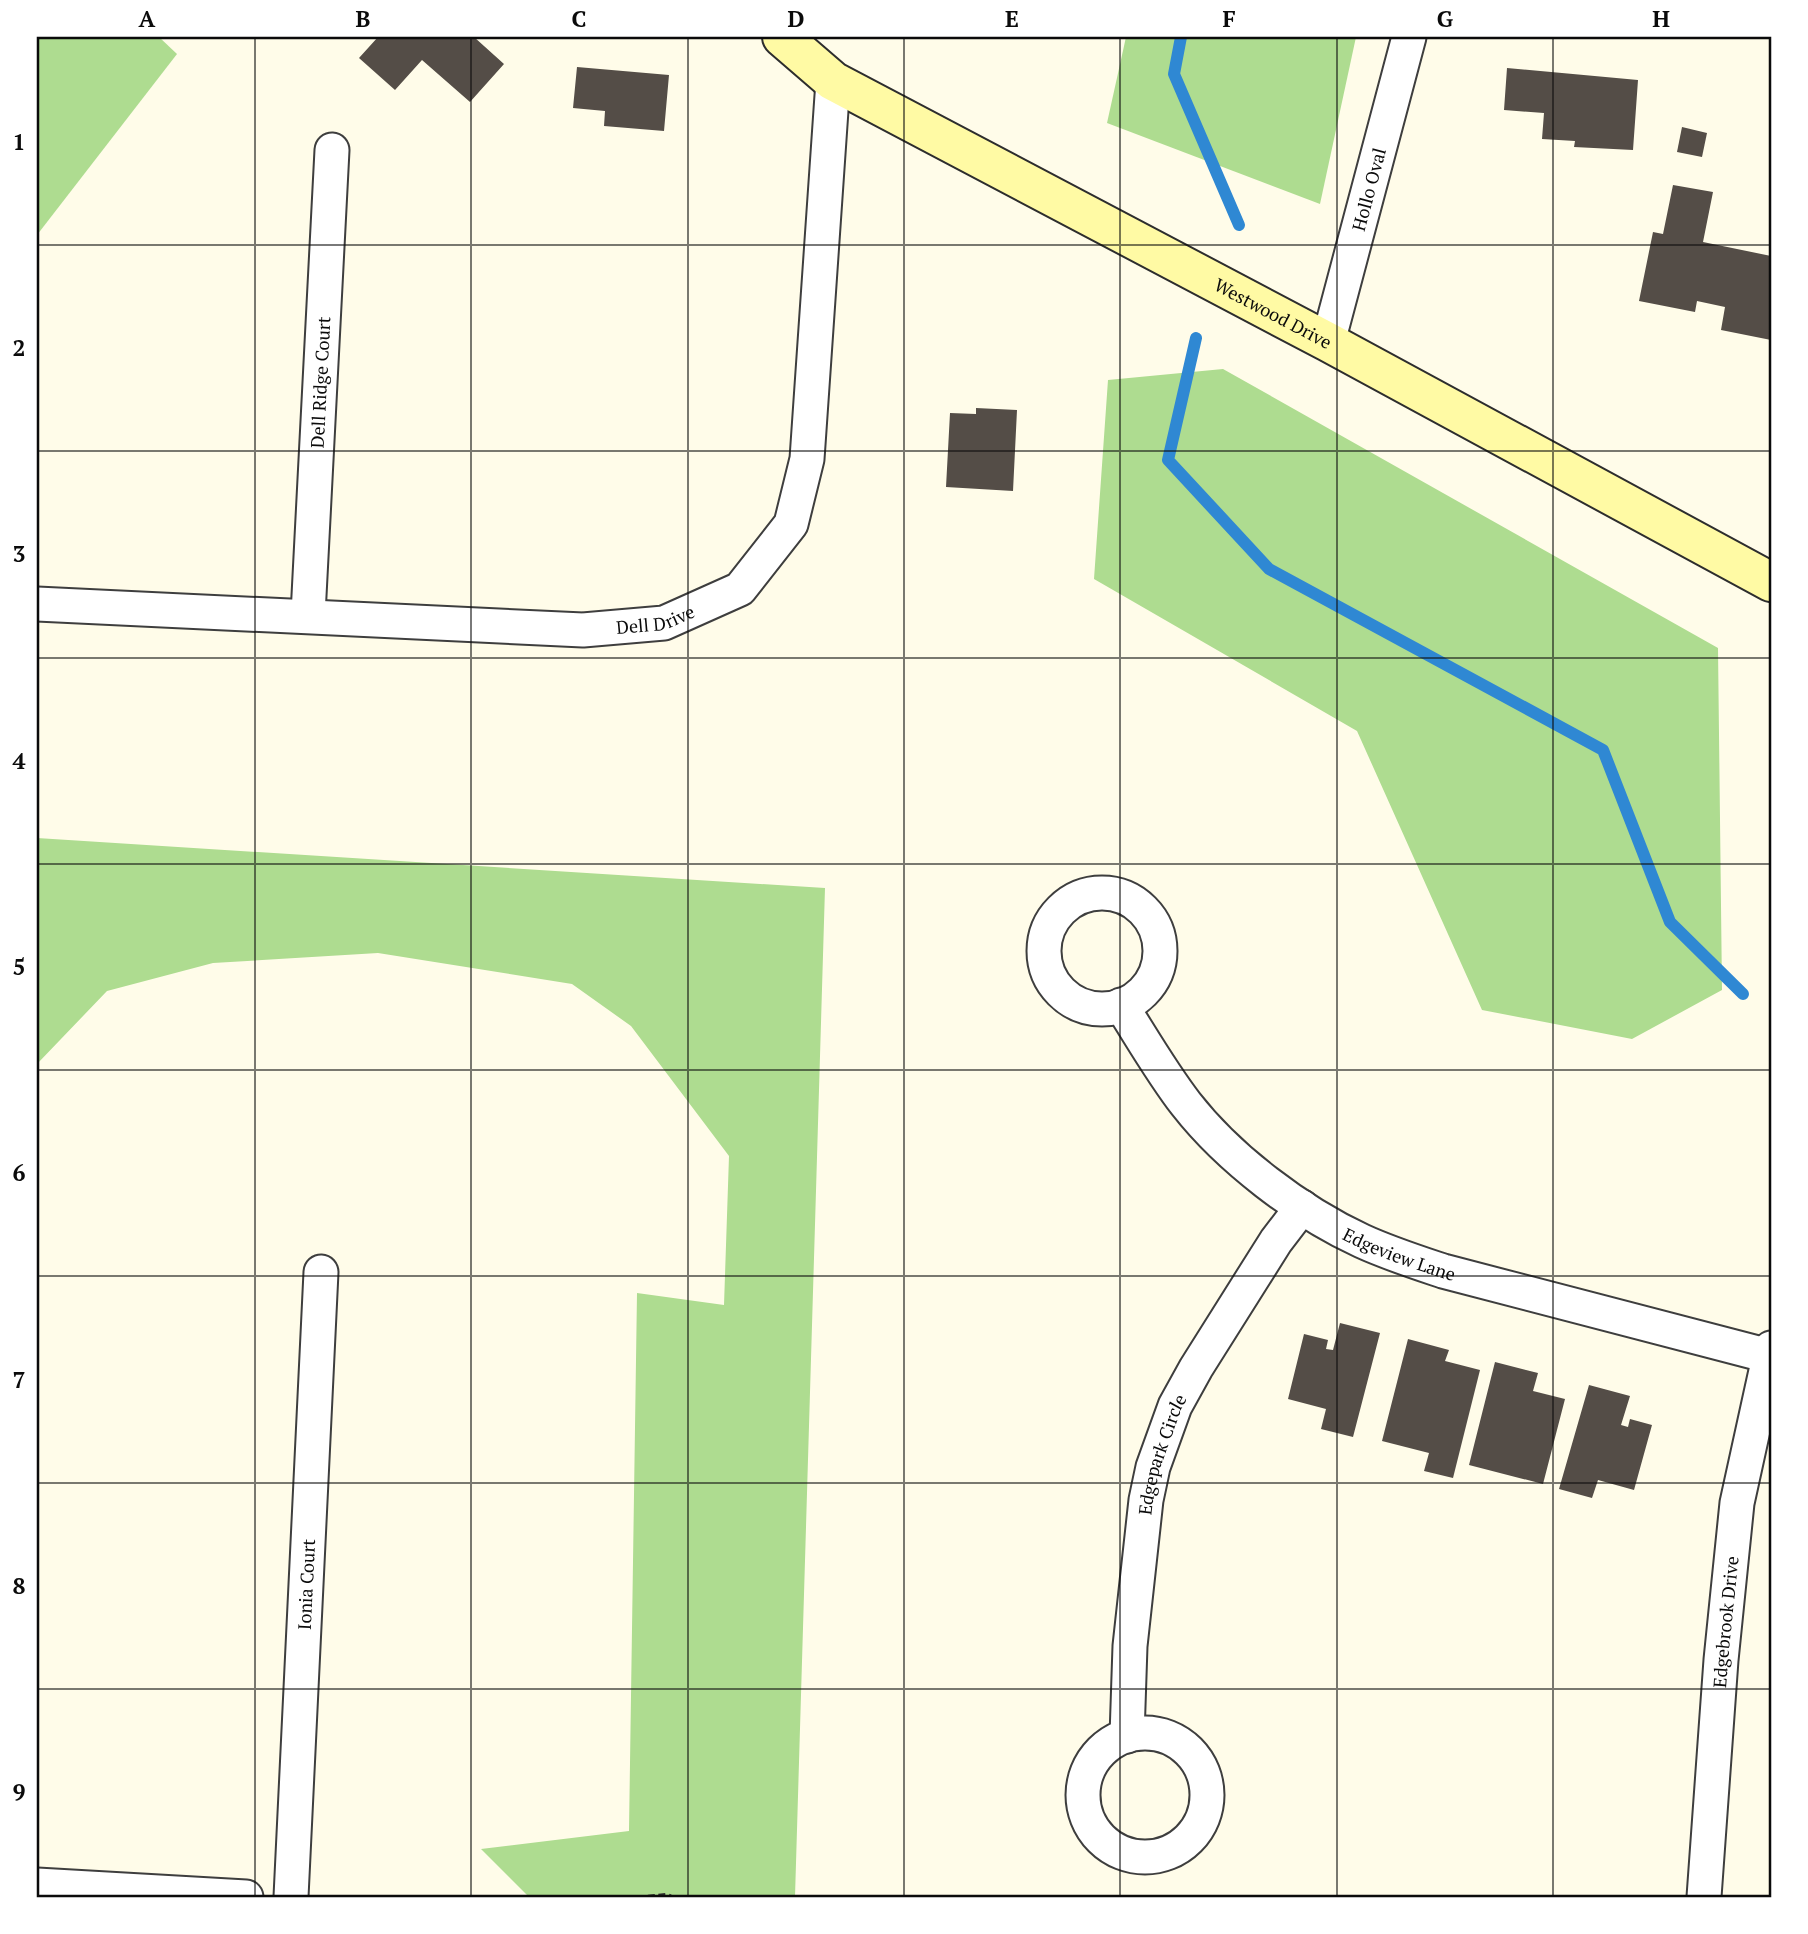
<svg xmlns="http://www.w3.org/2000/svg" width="1808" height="1934" viewBox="0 0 1808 1934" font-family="'PT Serif',serif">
<rect width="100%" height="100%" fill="#fffce9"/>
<g fill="#aedc90">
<path d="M 37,37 L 159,37 L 177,54 L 37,235 Z"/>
<path d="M 1126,37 L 1356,37 L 1320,204 L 1107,123 Z"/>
<path d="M 1223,369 L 1718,648 L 1722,990 L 1632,1039 L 1482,1010 L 1357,731 L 1094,579 L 1108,380 Z"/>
<path d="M 37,838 L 825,888 L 795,1897 L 529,1897 L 481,1849 L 629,1831 L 637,1293 L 724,1305 L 729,1156 L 631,1026 L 572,984 L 378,953 L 213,963 L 107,991 L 37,1064 Z"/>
</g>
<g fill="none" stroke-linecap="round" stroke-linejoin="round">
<g stroke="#2f88d3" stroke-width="12">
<path d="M 1181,37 L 1174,74 L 1239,225"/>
<path d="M 1196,338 L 1168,460 L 1269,569 L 1603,750 L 1670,922 L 1743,994"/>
</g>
</g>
<g fill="#544d47">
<path d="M 378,37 L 474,37 L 504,64 L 470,102 L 422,60 L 395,90 L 359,58 Z"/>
<path d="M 577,67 L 669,75 L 664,131 L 604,126 L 605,111 L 573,108 Z"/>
<path d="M 1507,68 L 1638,80 L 1633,150 L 1574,147 L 1575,141 L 1542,139 L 1544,113 L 1504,110 Z"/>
<path d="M 1682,127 L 1707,133 L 1702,157 L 1677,152 Z"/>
<path d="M 1673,185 L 1713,192 L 1703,242 L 1771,256 L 1771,340 L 1721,330 L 1725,307 L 1697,301 L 1695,312 L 1639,301 L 1653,232 L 1663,234 Z"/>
<path d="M 976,408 L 1017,410 L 1013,491 L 946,487 L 950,413 L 976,414 Z"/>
<path d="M 1340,1323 L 1380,1333 L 1353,1437 L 1321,1429 L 1326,1409 L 1288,1399 L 1304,1334 L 1328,1340 L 1326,1349 L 1333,1350 Z"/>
<path d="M 1408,1339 L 1449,1350 L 1445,1361 L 1480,1370 L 1453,1478 L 1424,1471 L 1429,1453 L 1382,1441 Z"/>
<path d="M 1495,1362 L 1538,1373 L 1533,1391 L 1565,1399 L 1543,1484 L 1469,1465 Z"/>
<path d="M 1589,1385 L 1630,1396 L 1621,1425 L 1628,1427 L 1630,1419 L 1652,1425 L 1634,1490 L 1598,1480 L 1592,1498 L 1559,1489 Z"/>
</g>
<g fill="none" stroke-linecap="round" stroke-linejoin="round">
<g stroke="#3e3e3e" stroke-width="37">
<g id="street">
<path id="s1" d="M 1328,342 L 1409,37"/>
<path id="s2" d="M 37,604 L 583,630 L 664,623 L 740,589 L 791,524 L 807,459 L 833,81"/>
<path id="s3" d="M 308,615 L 332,150"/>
<circle cx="1102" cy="951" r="58"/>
<path id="s4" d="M 1121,1005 C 1142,1038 1162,1073 1186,1104 C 1229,1159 1299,1212 1362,1241 C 1388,1253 1416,1262 1443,1271 L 1769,1356"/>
<circle cx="1145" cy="1795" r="62"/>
<path id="s5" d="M 1127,1736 L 1130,1646 L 1146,1500 L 1153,1467 L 1175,1406 L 1196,1368 L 1276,1241 L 1302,1207"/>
<path d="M 37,1885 L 246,1897"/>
<path id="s6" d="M 291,1897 L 321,1272"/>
<path id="s7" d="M 1704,1897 L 1721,1660 L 1737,1503 L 1771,1348"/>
</g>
</g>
<g stroke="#2d2d2d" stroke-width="42">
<g id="secondary">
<path id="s8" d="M 782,37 L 833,81 L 1328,342 L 1771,582"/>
</g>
</g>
<path stroke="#2d2d2d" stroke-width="4.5" stroke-dasharray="7 3.5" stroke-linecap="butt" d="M 648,1897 L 667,1895 L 671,1897"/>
<use href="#street" stroke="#fff" stroke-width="33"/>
<use href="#secondary" stroke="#fffaa4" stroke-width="38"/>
</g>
<path fill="none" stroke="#0b0b0b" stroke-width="2" stroke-opacity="0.55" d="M 255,37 L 255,1897M 471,37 L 471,1897M 688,37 L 688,1897M 904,37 L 904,1897M 1120,37 L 1120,1897M 1337,37 L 1337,1897M 1553,37 L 1553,1897M 37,245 L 1771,245M 37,451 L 1771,451M 37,658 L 1771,658M 37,864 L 1771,864M 37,1070 L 1771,1070M 37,1276 L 1771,1276M 37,1483 L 1771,1483M 37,1689 L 1771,1689"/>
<g text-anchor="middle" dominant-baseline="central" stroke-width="7" stroke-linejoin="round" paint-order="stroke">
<g font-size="18" fill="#0b0b0b" stroke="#fff">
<text stroke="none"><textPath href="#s1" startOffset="158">Hollo Oval</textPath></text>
<text stroke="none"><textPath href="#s8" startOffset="565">Westwood Drive</textPath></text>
<text stroke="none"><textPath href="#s3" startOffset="233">Dell Ridge Court</textPath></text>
<text stroke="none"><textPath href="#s2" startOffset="620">Dell Drive</textPath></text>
<text stroke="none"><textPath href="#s4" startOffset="383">Edgeview Lane</textPath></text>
<text stroke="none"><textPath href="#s5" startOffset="285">Edgepark Circle</textPath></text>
<text stroke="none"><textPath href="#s6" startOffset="313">Ionia Court</textPath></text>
<text stroke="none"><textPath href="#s7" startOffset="276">Edgebrook Drive</textPath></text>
</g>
</g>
<rect width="1808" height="1934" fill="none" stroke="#ffffff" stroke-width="77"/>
<rect x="38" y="38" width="1732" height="1858" fill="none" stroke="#0b0b0b" stroke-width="2.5"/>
<g font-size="23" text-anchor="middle" font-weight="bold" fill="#0b0b0b">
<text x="147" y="27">A</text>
<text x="363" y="27">B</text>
<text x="579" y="27">C</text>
<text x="796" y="27">D</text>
<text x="1012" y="27">E</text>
<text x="1229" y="27">F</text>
<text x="1445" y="27">G</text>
<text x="1661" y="27">H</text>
<text x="19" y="150">1</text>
<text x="19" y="356">2</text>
<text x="19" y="562">3</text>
<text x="19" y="769">4</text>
<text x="19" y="975">5</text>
<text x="19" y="1181">6</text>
<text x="19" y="1388">7</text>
<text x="19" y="1594">8</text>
<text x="19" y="1800">9</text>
</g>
</svg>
